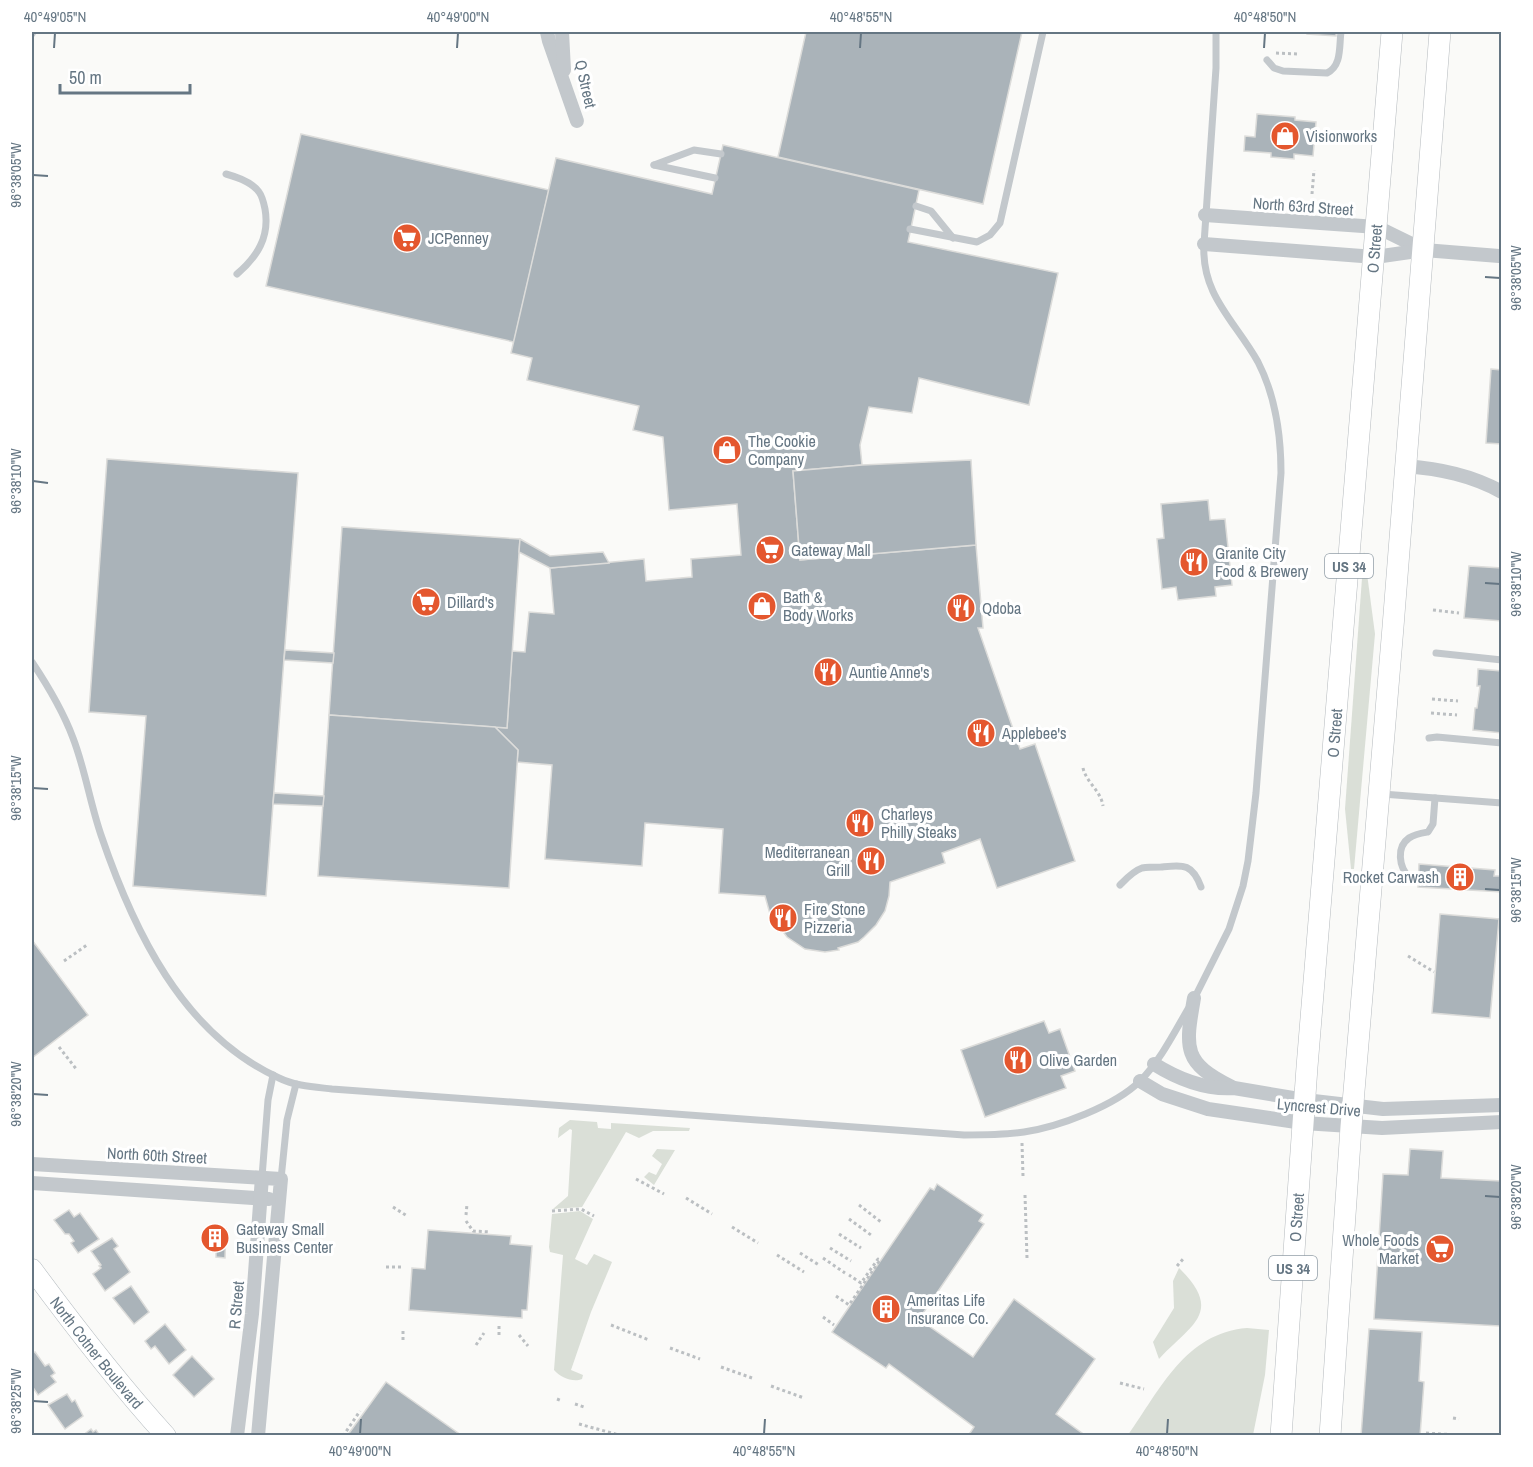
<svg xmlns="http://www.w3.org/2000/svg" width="1533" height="1467" viewBox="0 0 1533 1467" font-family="'Archivo Narrow',sans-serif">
<rect width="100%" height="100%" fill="#fafaf8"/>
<g fill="#dadfd7">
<path d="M 1364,551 L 1375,634 L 1354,869 L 1351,869 L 1345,809 Z"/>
<path d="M 570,1120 L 597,1122 L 598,1128 L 611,1129 L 611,1123 L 690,1128 L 689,1131 L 653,1131 L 639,1138 L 626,1132 L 582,1207 L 553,1209 L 568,1196 L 572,1130 L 570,1129 L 558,1138 L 559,1128 Z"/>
<path d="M 657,1149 L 675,1150 L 654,1185 L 644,1177 L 649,1172 L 656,1175 L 662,1164 L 652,1156 Z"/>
<path d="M 580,1211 L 593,1219 L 575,1259 L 587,1265 L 594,1254 L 612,1262 L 591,1312 L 571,1370 L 583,1375 L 582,1379 C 573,1383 560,1377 554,1370 L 563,1255 L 550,1252 L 549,1247 L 552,1214 Z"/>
<path d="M 1179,1268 C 1225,1313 1190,1325 1159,1359 L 1153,1342 L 1174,1308 L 1173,1281 Z"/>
<path d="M 1247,1328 L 1269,1330 L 1265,1375 L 1253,1435 L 1128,1435 C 1160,1390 1185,1333 1247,1328 Z"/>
</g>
<g fill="#aab3b9" stroke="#dcdcda" stroke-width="1.5">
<path d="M 806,32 L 1022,32 L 983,204 L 778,157 Z"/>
<path d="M 1307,32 L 1336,32 L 1336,36 L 1307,34 Z"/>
<path d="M 1257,114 L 1295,117 L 1295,120 L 1316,122 L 1313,156 L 1294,154 L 1294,159 L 1271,157 L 1271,153 L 1244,151 L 1245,136 L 1255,137 Z"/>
<path d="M 301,134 L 549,190 L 514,342 L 266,286 Z"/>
<path d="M 723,145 L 919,190 L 908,242 L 1058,273 L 1029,405 L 919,378 L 912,413 L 869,407 L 860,445 L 862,465 L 793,471 L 800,560 L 976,545 L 983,628 L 978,628 L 1020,749 L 1035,744 L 1075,861 L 997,888 L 980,839 L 942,853 L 945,863 L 890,882 L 889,896 L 885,911 L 876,925 L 864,937 L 858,942 L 838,948 L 839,950 L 825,952 L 805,949 L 787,937 L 770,914 L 765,896 L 719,893 L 723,829 L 645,823 L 642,866 L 545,859 L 552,765 L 517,762 L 518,750 L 495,727 L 507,728 L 512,651 L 525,652 L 529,612 L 554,614 L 550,568 L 644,559 L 646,581 L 692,577 L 691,559 L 741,555 L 737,504 L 669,510 L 663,437 L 633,430 L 639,406 L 527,380 L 532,358 L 511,353 L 556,158 L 712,194 Z"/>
<path d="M 1491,369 L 1502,370 L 1502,444 L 1486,443 Z"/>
<path d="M 107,459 L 298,473 L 266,896 L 133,886 L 146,716 L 89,712 Z"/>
<path d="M 971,460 L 976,545 L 800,560 L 793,471 L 862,465 Z"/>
<path d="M 1208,500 L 1210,520 L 1225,519 L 1232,585 L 1215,587 L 1216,596 L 1178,600 L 1176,587 L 1162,589 L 1157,539 L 1164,538 L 1161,504 Z"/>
<path d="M 342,527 L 520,539 L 507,728 L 329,715 Z"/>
<path d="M 520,539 L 550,556 L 603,552 L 609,563 L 550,568 L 519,552 Z"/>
<path d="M 1469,566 L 1502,568 L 1502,621 L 1464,618 Z"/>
<path d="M 285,650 L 334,653 L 333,663 L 284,660 Z"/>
<path d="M 1478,669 L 1502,671 L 1502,733 L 1473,730 L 1475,708 L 1477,708 L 1480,686 L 1477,686 Z"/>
<path d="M 329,715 L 495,727 L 518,750 L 509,888 L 318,876 Z"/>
<path d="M 274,793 L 324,796 L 323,806 L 273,804 Z"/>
<path d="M 1419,864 L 1495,870 L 1494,876 L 1502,876 L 1502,892 L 1418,887 Z"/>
<path d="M 1440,914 L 1499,919 L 1490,1018 L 1432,1013 Z"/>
<path d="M 32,940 L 88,1015 L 32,1058 Z"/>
<path d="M 1044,1021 L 1049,1033 L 1060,1029 L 1075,1071 L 1061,1076 L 1066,1088 L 985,1117 L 961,1050 Z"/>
<path d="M 1410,1149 L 1443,1151 L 1441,1178 L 1502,1181 L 1500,1326 L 1374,1319 L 1383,1174 L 1408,1175 Z"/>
<path d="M 937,1184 L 983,1215 L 979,1221 L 984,1224 L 919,1319 L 973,1357 L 1014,1299 L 1095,1359 L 1056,1414 L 1086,1436 L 968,1436 L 974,1427 L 889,1364 L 886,1368 L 832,1332 L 930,1188 L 934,1190 Z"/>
<path d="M 69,1210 L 74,1217 L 80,1213 L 99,1239 L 78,1253 L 71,1243 L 74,1241 L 69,1234 L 65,1234 L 62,1230 L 54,1220 Z"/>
<path d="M 206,1228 L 226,1229 L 225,1258 L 216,1257 L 216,1247 L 205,1247 Z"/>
<path d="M 428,1230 L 511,1236 L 510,1244 L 532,1246 L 527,1310 L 522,1310 L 522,1318 L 409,1310 L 412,1268 L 425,1269 Z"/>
<path d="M 112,1238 L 118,1246 L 114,1249 L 130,1272 L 105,1291 L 93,1274 L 101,1268 L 99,1266 L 101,1265 L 91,1251 Z"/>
<path d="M 131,1286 L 149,1312 L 134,1324 L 113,1298 Z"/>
<path d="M 165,1324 L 186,1350 L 169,1364 L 155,1346 L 151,1349 L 145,1341 Z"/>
<path d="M 1369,1329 L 1422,1332 L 1419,1381 L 1424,1382 L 1420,1436 L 1361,1436 Z"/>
<path d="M 35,1352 L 45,1366 L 49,1364 L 55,1373 L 51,1376 L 56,1382 L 38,1395 L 32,1386 L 32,1354 Z"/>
<path d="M 192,1356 L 214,1379 L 194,1397 L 173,1375 Z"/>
<path d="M 386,1382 L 458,1433 L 456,1436 L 347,1436 Z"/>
<path d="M 67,1394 L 72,1402 L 75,1400 L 83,1416 L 65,1429 L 48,1405 Z"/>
<path d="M 91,1429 L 93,1432 L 96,1430 L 100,1436 L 82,1436 Z"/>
</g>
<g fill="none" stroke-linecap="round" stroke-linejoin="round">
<g stroke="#b3babf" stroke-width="21">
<g id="secondary">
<path id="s1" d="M 32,1269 C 74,1326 117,1382 166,1436"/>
</g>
</g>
<g stroke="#b5babe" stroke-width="22">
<g id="primary">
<path id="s2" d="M 1281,1436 L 1307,1067 L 1392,32"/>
<path d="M 1330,1436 L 1351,1127 L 1393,627 L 1440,32"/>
</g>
</g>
<g stroke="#bbbfc2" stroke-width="3" stroke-dasharray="3 3" stroke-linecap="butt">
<path d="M 1276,53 L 1298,54"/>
<path d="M 1312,194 L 1314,170"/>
<path d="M 1433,610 L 1459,613"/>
<path d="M 1432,699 L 1458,701"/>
<path d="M 1431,713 L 1457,715"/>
<path d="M 1083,768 C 1086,782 1101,791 1103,806"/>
<path d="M 1408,956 L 1434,972"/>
<path d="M 64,961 L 87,945"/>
<path d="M 59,1047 L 77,1070"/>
<path d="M 1022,1143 L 1023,1176"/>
<path d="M 636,1179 L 664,1194"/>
<path d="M 1025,1195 L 1027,1258"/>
<path d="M 686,1198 L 712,1214"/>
<path d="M 859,1205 L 881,1222"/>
<path d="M 393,1207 L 407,1216"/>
<path d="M 552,1211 L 581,1209 L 594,1216"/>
<path d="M 466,1215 L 467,1204"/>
<path d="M 849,1219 L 871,1235"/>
<path d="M 466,1221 L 473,1231 L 490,1232"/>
<path d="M 732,1227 L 758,1243"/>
<path d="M 839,1234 L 861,1248"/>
<path d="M 830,1248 L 851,1261"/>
<path d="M 800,1253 L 819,1265"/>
<path d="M 777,1255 L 804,1272"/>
<path d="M 823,1258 L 845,1273"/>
<path d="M 1177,1266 L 1183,1259"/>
<path d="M 386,1267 L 401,1267"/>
<path d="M 836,1296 L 849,1305 L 880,1260 L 878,1259 L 861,1283 L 849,1275"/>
<path d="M 823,1317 L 834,1325"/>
<path d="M 611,1325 L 649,1340"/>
<path d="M 499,1335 L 499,1326"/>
<path d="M 519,1335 L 528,1346"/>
<path d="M 403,1340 L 403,1330"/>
<path d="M 476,1345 L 484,1333"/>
<path d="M 670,1348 L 700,1359"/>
<path d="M 721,1367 L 752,1378"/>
<path d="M 1120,1383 L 1144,1389"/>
<path d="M 771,1386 L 804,1398"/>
<path d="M 557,1399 L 562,1401"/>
<path d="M 575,1404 L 584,1407"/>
<path d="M 1453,1418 L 1459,1419"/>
<path d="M 579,1424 L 619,1435"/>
<path d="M 1426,1433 L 1457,1435"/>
<path d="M 343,1436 L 360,1411"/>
</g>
<g stroke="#c3c8cc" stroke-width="7">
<path d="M 32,34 L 33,32"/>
<path d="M 1267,60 L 1274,68 L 1283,71 L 1327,73 C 1342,66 1339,46 1341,32"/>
<path d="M 654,165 L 694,150 L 721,154"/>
<path d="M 654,165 L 715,178"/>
<path d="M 226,174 C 237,177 252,182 259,192 C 262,196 264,204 265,209 C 270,237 257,257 237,274"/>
<path d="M 916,206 L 931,211 L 953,238"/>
<path d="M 910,229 L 977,242 L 990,235 L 1000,223 L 1043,32"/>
<path d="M 1436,653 L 1502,660"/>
<path d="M 32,662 C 48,686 63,711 73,738 C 85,769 90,803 101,835 C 133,929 182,1034 279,1078 C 295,1086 315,1087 332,1089 L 964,1135 C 984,1135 1004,1135 1024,1132 C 1058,1127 1115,1106 1140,1081 C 1160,1061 1174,1033 1188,1009"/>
<path d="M 1429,738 L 1437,737 L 1502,743"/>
<path d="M 1382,794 L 1502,803"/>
<path d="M 1419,878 L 1409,877 C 1399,867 1396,847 1409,838 C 1415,834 1422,833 1428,832 L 1433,824 L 1435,798"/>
<path d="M 1120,885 C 1126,879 1133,871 1142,868 C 1148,867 1155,867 1161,867 C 1183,865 1192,863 1201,887"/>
<path d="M 1194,999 L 1229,929 L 1243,886 L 1248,861 L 1256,793 L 1281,473 C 1281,434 1276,397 1258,362 C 1235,321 1201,295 1204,244 L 1216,68 L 1216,32"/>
<path d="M 262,1177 L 268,1100 L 273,1075"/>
<path d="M 281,1179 L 287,1120 L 296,1084"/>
</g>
<g stroke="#c3c8cc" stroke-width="14">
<path d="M 547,32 L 549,41 L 577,121"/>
<path d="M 562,32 L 564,70"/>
<path d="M 1205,215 L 1377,227 L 1424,250"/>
<path d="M 1204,244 L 1375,257 L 1424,250 L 1499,256"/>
<path d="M 1406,466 C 1440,469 1471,475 1502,492"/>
<path d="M 1194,998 C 1185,1049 1183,1063 1232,1087"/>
<path d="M 1154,1064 C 1178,1079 1205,1090 1234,1088 L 1305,1100 L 1383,1109 L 1502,1105"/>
<path d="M 1140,1081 L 1162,1094 L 1208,1109 L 1303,1123 L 1382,1128 L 1502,1122"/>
<path d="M 32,1164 L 281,1179 L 258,1436"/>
<path d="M 32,1183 L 269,1199"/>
<path d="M 237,1436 L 252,1314 L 262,1177"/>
</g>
<use href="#secondary" stroke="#fff" stroke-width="20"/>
<use href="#primary" stroke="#fff" stroke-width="21"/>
</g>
<path fill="none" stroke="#657683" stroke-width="2" d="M 54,48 L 55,33M 457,48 L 458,33M 860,48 L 861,33M 1264,48 L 1265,33M 33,175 L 48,176M 1485,277 L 1500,278M 33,481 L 48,483M 1485,583 L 1500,584M 33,788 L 48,789M 1485,889 L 1500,890M 33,1094 L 48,1095M 1485,1196 L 1500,1197M 33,1401 L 48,1402M 360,1434 L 361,1419M 764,1434 L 765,1419M 1167,1434 L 1168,1419"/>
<defs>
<g id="shop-disc" transform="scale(1.5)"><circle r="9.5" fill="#e4572e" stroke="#fff"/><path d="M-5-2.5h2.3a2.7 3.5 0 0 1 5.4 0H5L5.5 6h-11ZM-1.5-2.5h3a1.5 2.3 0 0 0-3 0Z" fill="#fff"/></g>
<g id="supermarket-disc" transform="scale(1.5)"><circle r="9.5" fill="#e4572e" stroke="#fff"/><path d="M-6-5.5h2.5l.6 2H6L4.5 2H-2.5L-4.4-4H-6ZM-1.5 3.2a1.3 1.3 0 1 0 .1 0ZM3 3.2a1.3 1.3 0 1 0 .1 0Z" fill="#fff"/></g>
<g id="restaurant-disc" transform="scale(1.5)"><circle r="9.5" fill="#e4572e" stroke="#fff"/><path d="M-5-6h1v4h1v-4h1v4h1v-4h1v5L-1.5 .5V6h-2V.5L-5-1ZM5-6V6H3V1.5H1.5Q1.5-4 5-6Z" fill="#fff"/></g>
<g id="building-disc" transform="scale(1.5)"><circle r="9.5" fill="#e4572e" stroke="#fff"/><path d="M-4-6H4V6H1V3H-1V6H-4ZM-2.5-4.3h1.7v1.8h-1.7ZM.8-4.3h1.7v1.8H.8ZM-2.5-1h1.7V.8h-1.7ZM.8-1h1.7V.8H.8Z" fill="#fff"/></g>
</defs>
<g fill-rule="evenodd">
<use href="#shop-disc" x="1285" y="136"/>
<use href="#supermarket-disc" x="407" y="238"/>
<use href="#shop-disc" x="727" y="450"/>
<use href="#supermarket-disc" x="770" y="550"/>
<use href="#restaurant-disc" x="1194" y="562"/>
<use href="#supermarket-disc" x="426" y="602"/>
<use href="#shop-disc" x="762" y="606"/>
<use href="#restaurant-disc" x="961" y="608"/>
<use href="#restaurant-disc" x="828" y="672"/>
<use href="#restaurant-disc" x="981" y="733"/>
<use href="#restaurant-disc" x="860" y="823"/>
<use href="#restaurant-disc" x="871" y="861"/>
<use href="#building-disc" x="1460" y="877"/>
<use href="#restaurant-disc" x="783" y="918"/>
<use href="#restaurant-disc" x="1018" y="1060"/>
<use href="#building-disc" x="215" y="1238"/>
<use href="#supermarket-disc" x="1440" y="1249"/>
<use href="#building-disc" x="886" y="1309"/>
</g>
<g text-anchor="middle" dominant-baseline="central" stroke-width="6" stroke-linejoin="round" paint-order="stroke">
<g fill="#fff" stroke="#939fa8" stroke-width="1.5">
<rect x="1325" y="554" width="48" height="24" rx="4.5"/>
<rect x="1269" y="1256" width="48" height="24" rx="4.5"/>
</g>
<g font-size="15" font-weight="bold" fill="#657683">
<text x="1349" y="566">US 34</text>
<text x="1293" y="1268">US 34</text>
</g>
<g font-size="16" fill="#657683" stroke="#fff">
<text transform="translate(586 84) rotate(77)">Q Street</text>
<text transform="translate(1303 206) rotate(4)">North 63rd Street</text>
<text stroke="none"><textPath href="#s2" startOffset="1191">O Street</textPath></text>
<text stroke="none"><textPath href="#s2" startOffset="705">O Street</textPath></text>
<text transform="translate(1319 1107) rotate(5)">Lyncrest Drive</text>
<text transform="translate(157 1155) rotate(3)">North 60th Street</text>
<text stroke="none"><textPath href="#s2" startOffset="219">O Street</textPath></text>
<text transform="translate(236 1305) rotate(-85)">R Street</text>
<text stroke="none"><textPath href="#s1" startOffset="106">North Cotner Boulevard</textPath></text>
</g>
<g font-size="16" fill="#657683" stroke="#fff" text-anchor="start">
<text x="1306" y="136">Visionworks</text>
<text x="428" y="238">JCPenney</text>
<text x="748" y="441">The Cookie<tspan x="748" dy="18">Company</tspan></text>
<text x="791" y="550">Gateway Mall</text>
<text x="1215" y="553">Granite City<tspan x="1215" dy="18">Food &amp; Brewery</tspan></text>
<text x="783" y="597">Bath &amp;<tspan x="783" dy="18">Body Works</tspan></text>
<text x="447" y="602">Dillard's</text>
<text x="982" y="608">Qdoba</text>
<text x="849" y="672">Auntie Anne's</text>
<text x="1002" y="733">Applebee's</text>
<text x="881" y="814">Charleys<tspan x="881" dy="18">Philly Steaks</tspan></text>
<text x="850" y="852" text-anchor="end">Mediterranean<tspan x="850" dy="18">Grill</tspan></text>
<text x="1439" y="877" text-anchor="end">Rocket Carwash</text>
<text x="804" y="909">Fire Stone<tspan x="804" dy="18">Pizzeria</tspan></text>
<text x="1039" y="1060">Olive Garden</text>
<text x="236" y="1229">Gateway Small<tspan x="236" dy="18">Business Center</tspan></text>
<text x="1419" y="1240" text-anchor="end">Whole Foods<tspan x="1419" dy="18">Market</tspan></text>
<text x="907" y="1300">Ameritas Life<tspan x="907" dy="18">Insurance Co.</tspan></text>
</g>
</g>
<rect width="1533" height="1467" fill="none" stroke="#ffffff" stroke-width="66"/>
<path d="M60 84v9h130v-9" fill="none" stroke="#657683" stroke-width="3"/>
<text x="69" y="84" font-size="18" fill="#657683" stroke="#ffffff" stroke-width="4.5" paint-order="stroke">50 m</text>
<rect x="33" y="33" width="1467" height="1401" fill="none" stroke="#657683" stroke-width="2"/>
<g font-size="15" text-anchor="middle" fill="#657683">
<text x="55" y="22">40°49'05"N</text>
<text x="458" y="22">40°49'00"N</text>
<text x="861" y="22">40°48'55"N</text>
<text x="1265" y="22">40°48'50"N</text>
<text transform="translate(16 175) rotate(-90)" y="5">96°38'05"W</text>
<text transform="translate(1516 278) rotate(-90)" y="5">96°38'05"W</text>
<text transform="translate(16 481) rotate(-90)" y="5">96°38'10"W</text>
<text transform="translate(1516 584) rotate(-90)" y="5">96°38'10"W</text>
<text transform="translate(16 788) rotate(-90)" y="5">96°38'15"W</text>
<text transform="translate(1516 890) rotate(-90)" y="5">96°38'15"W</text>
<text transform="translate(16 1094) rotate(-90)" y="5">96°38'20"W</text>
<text transform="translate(1516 1197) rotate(-90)" y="5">96°38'20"W</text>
<text transform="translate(16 1401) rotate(-90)" y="5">96°38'25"W</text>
<text x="360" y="1456">40°49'00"N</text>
<text x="764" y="1456">40°48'55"N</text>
<text x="1167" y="1456">40°48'50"N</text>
</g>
</svg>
